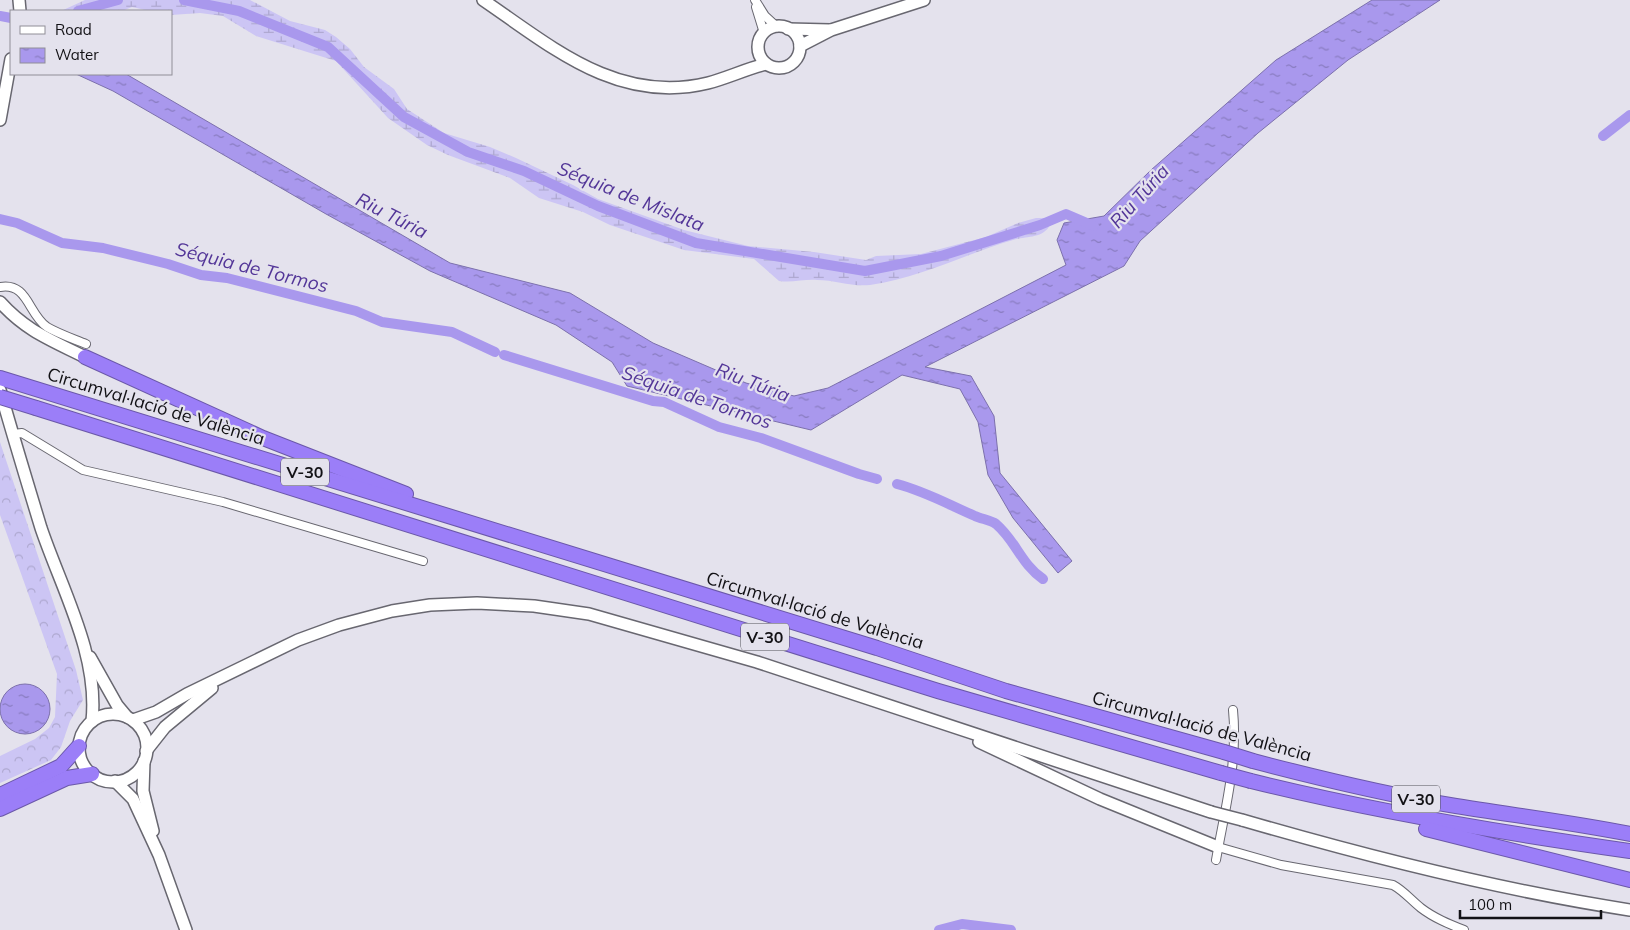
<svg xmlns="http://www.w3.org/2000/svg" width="1630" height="930" viewBox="0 0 1630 930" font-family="Mulish,sans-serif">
<defs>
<pattern id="forest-crowns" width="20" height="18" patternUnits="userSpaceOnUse" patternTransform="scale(1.25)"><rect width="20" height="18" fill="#ccc5f4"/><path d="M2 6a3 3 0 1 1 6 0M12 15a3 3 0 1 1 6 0" fill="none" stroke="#aea8d0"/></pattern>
<pattern id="wetland-marsh" width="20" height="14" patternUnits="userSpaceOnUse" patternTransform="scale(1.25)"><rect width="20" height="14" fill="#ccc5f4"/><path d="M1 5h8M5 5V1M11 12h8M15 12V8" fill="none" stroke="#aea8d0"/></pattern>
<pattern id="water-ripples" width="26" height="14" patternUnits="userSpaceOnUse" patternTransform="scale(1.25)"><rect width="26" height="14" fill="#a998ed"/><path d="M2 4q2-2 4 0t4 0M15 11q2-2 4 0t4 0" fill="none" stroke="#887bbf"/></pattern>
</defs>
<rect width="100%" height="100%" fill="#e4e2ed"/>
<path fill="url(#forest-crowns)" d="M 0,442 L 76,670 L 83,700 L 70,721 L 61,747 L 51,760 L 0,783 L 0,756 L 35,739 L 49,728 L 55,717 L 57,674 L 0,515 Z"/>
<path fill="url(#wetland-marsh)" d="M 85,0 L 250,0 L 290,21 L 325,30 L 336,37 L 350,49 L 364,67 L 394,89 L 407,109 L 444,133 L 490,147 L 516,158 L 573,185 L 598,199 L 684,230 L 748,246 L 814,252 L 866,260 L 876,256 L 921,254 L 986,237 L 1018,223 L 1036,218 L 1046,218 L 1050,225 C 1043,239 1025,236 1013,240 C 965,254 920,278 870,285 C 852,287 835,280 817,280 C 805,279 792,283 779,281 L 754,259 L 684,250 L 610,225 L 583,212 L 539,198 L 510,178 L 448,155 L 427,145 L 388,118 L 336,61 L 256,36 L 223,16 L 200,13 L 171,15 L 171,11 L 150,11 L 132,7 L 122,11 L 61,11 Z"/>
<g fill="url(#water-ripples)" stroke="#7c70ac">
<path d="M 1372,0 L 1440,0 L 1348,60 L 1258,133 L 1140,241 L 1124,266 L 925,367 L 971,376 L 994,416 L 1000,473 L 1072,561 L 1058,573 L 1013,518 L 988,475 L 978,422 L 960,389 L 902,375 L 811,430 L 627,386 L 612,362 L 556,325 L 430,271 L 326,214 L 113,91 L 76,74 L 126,74 L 450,263 L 570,293 L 653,343 L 746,383 L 794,396 L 828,388 L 1066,265 L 1057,240 L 1064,223 L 1104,216 L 1151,170 L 1276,60 Z"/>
<circle cx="25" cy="709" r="25"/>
</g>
<path fill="#e4e2ed" d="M 3,20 L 11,21 L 11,58 L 0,57 Z"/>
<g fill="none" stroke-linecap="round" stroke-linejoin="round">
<g stroke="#a998ed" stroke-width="10">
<path d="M 184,0 L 239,11 L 328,47 L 404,117 L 468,152 L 524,171 L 598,206 L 696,243 L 865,271 L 941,256 L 1040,225 L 1066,214 L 1094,226"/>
<path d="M 78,11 L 118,0"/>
<path d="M 0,16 L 11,18"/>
<path d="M 1603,136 L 1630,115"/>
<path d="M 0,219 L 17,223 L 62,243 L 103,248 L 168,264 L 201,275 L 227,278 L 356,311 L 382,322 L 452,332 L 495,352"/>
<path d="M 504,355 L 653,401 L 664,402 L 719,427 L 761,438 L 859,474 L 877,479"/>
<path d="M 897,484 C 927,492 947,504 975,516 C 981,519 991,520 996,524 C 1016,541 1021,564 1043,579"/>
<path d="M 939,930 L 962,924 L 1011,930"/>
</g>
<g stroke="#686770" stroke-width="10">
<g id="street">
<path d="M 755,0 L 765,16 L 777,27"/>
<path d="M 756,7 L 764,33"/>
<path d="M 0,287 C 28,282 28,314 47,327 C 59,334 74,339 86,344"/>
<path d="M 13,434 L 22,433 L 83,470 L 223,502 L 423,561"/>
<path d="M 1218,847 L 1281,865 L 1393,885 C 1404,891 1411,900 1421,908 C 1434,918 1449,924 1464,930"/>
<path d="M 1216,860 C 1225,809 1238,762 1233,710"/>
</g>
</g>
<g stroke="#686770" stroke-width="14">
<g id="secondary">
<path d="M 19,0 L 20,11"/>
<path d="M 483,0 C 552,47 618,105 708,83 C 727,78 746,69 766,64"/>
<circle cx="779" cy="47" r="21"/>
<path d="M 788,29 L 830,30"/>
<path d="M 800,46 L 831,30 L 924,0"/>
<path d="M 0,120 L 11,59"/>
<path d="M 0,302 C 26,331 51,340 85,357"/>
<path d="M 0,390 C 13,436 27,482 41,528 C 62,590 99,655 92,721"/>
<path d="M 90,657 L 117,705 L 127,717"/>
<circle cx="113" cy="748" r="34"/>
<path d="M 133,720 L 156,712 L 187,694 L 298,640 L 339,625 L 392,611 L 430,605 L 477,603 L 534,606 L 589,614 L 757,662 L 1211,812"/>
<path d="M 979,742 L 1100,799 L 1218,847"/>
<path d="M 146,751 L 165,727 L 212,688"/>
<path d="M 144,761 L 143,791 L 153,831"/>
<path d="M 115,781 L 133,799 L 159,855 L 186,930"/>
<path d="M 1242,820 C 1369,857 1499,890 1630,910"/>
</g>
</g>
<g stroke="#6b58a9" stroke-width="16">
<g id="highway">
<path d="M 85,357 L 263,438 L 406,494"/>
<path d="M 0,378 L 877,648 L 1006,691 L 1224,752"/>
<path d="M 36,408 L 938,691 L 1221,773"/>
<path d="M 1253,761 C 1318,778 1383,794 1450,805 C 1510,815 1570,822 1630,834"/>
<path d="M 1251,781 C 1376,812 1502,833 1630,851"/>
<path d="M 0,795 L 61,766 L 79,746"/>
<path d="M 0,809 L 67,778 L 92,774"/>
<path d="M 1426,829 L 1630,880"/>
</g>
</g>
<use href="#street" stroke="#fff" stroke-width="8"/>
<use href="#secondary" stroke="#fff" stroke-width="11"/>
<use href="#highway" stroke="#9b7ef8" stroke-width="14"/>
<g stroke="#686770" stroke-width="14" stroke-linecap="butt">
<path id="secondary-bridge" d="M 1211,812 L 1242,820"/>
</g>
<g stroke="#6b58a9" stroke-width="16" stroke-linecap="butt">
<g id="highway-bridge">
<path d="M 0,397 L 36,408"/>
<path d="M 1224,752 L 1253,761"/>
<path d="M 1221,773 L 1251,781"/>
</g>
</g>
<use href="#secondary-bridge" stroke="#fff" stroke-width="11"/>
<use href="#highway-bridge" stroke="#9b7ef8" stroke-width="14"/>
</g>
<g text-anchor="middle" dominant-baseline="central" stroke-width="4.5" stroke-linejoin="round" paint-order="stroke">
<g fill="#e4e2ed" stroke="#515056" stroke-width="1">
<rect x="281" y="458.5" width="48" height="27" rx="4"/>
<rect x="741" y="623.5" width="48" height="27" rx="4"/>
<rect x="1392" y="785.5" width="48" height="27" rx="4"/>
</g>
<g font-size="16" font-weight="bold" fill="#121115">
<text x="305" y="472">V-30</text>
<text x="765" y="637">V-30</text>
<text x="1416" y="799">V-30</text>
</g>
<g font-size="18" fill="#121115" stroke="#e4e2ed">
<text transform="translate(156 406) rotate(17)">Circumval·lació de València</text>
<text transform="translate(815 610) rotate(17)">Circumval·lació de València</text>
<text transform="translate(1202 726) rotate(15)">Circumval·lació de València</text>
</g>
<g font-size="19" font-style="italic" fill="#533698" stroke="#e4e2ed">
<text transform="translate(631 196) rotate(22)">Séquia de Mislata</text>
<text transform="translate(1139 196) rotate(-48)">Riu Túria</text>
<text transform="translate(392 215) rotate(27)">Riu Túria</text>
<text transform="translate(252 267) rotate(14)">Séquia de Tormos</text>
<text transform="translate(753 382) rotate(21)">Riu Túria</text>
<text transform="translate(697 397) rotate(19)">Séquia de Tormos</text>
</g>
</g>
<rect x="10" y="10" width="162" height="65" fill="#e4e2ed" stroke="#908e97"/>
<rect x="20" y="26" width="25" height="8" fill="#ffffff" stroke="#908e97"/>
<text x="55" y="35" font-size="15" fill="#121115">Road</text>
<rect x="20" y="48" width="25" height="15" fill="url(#water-ripples)" stroke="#908e97"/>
<text x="55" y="60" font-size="15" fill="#121115">Water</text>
<path d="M1460 910v8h141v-8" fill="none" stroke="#121115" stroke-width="2.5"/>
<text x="1468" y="910" font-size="15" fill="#121115" stroke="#e4e2ed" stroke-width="4" paint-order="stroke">100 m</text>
</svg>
